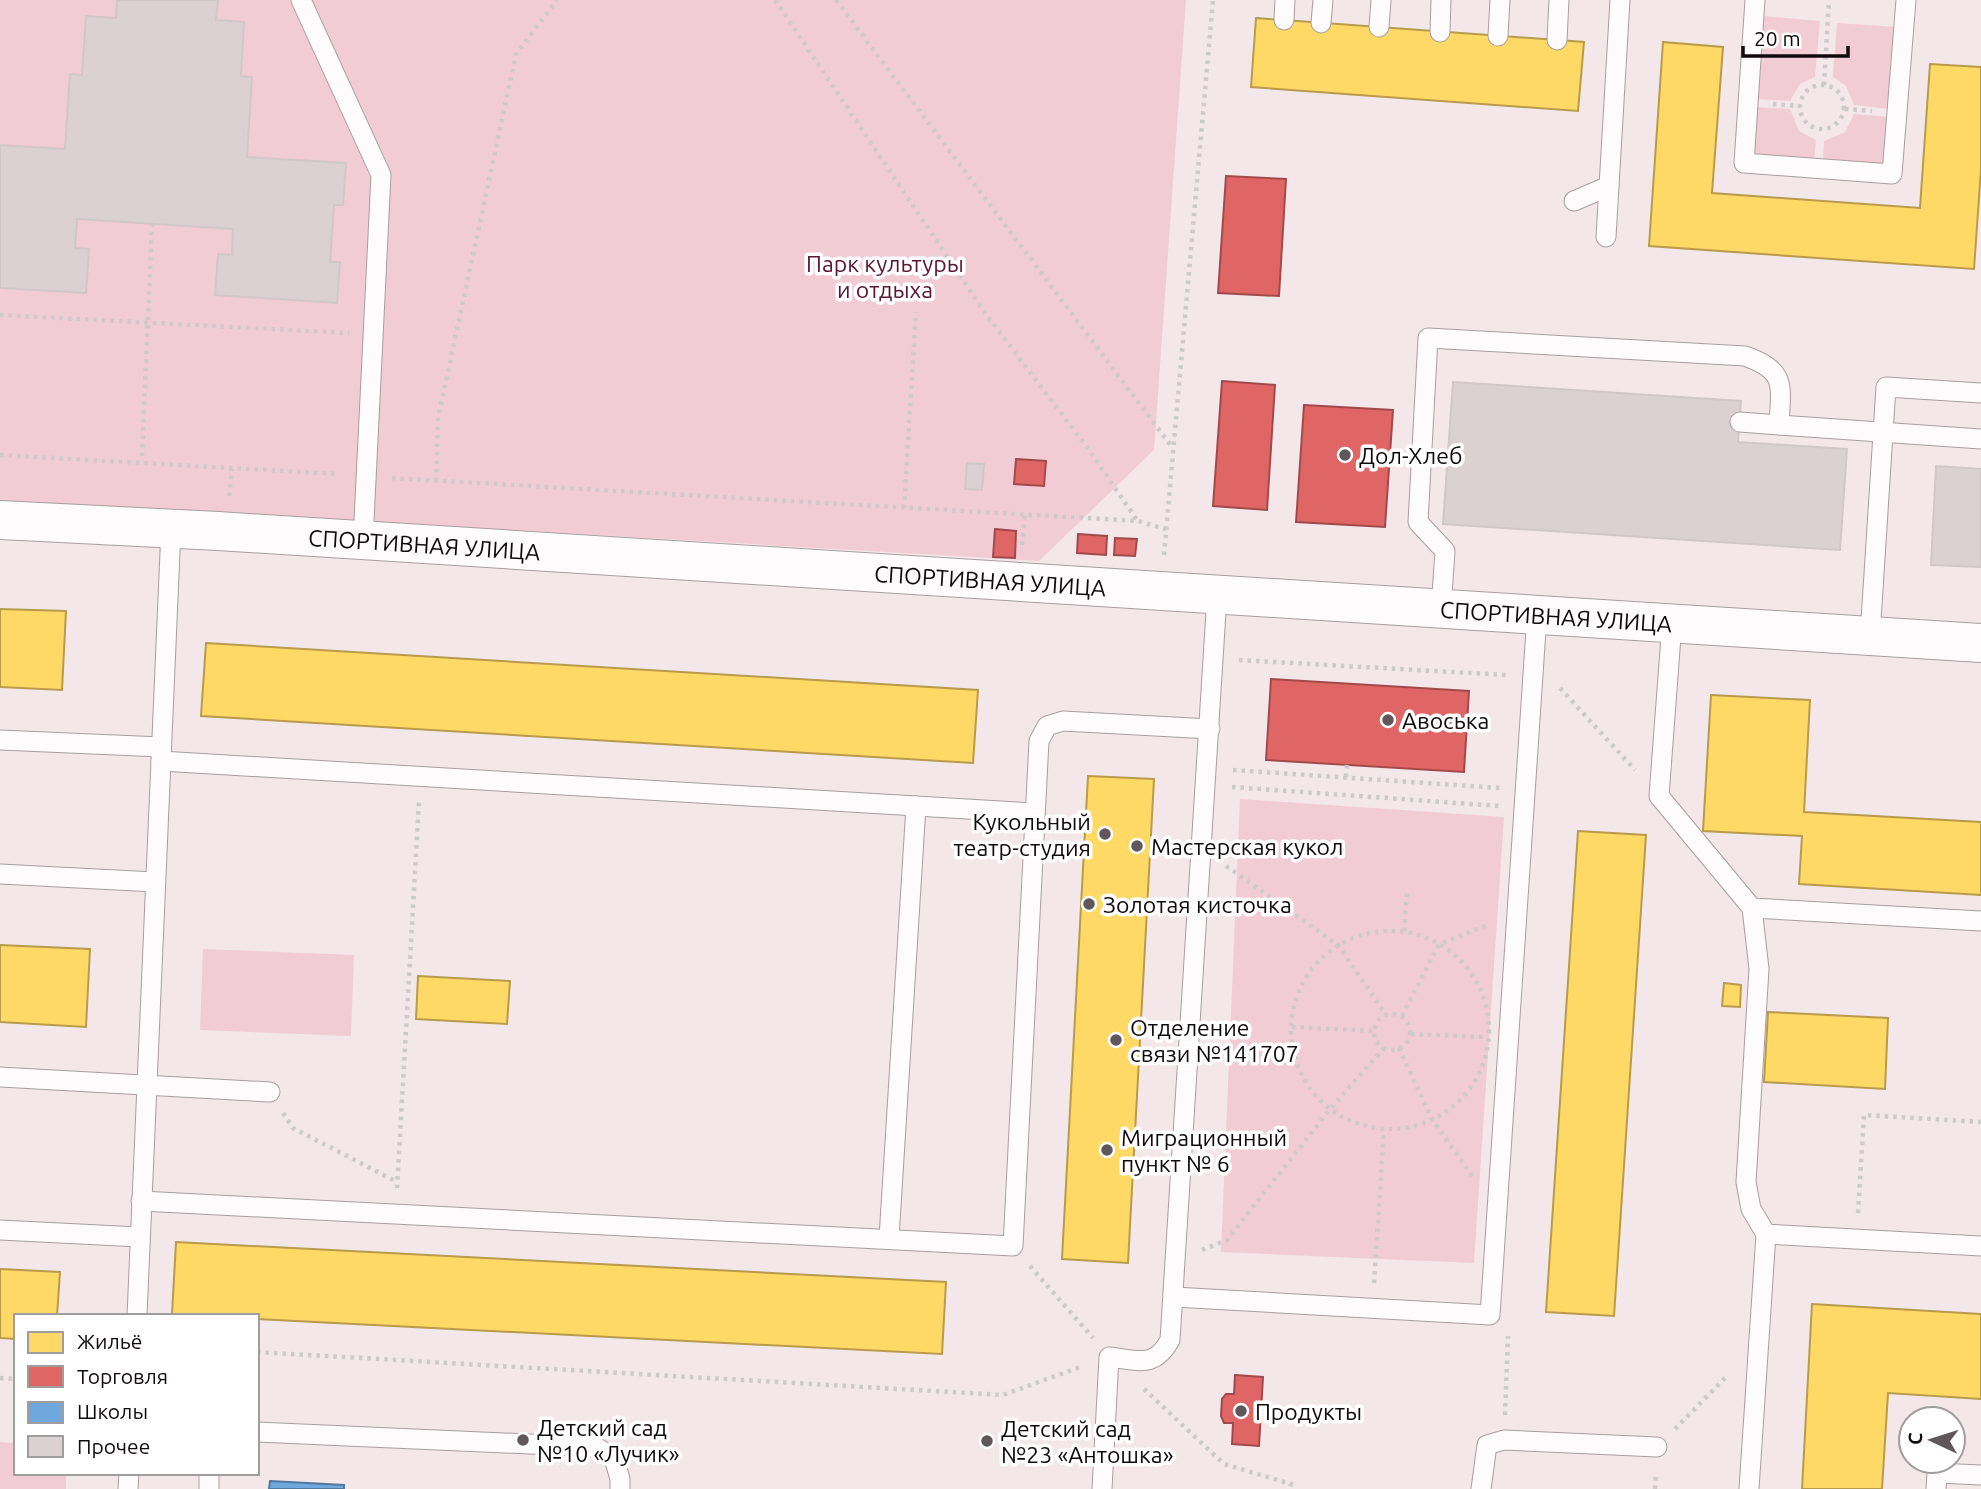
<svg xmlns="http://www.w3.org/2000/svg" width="1981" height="1489" viewBox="0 0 1981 1489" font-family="Ubuntu,sans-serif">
<rect width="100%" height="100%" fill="#f4e7ea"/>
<g fill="#f2ccd5">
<path d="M 0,0 L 1186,0 L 1154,450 L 1039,561 L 0,500 Z"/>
<path d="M 1763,16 L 1820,21 L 1815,77 L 1800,84 L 1790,101 L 1757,99 Z"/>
<path d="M 1837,23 L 1896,27 L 1890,109 L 1854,105 L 1846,86 L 1833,77 Z"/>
<path d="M 1756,107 L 1790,109 L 1799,131 L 1816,140 L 1814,163 L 1753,158 Z"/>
<path d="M 1854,114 L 1890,117 L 1886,168 L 1823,163 L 1824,141 L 1845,132 Z"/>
<path d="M 1240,799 L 1504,817 L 1474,1263 L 1221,1252 Z"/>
<path d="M 203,949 L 354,955 L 351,1036 L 200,1030 Z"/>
<path d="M 0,1442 L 16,1443 L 16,1473 L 66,1473 L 66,1489 L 0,1489 Z"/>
</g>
<g fill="#ffd966" stroke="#b89b4b" stroke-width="2">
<path d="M 1256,18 L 1584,42 L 1578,111 L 1251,87 Z"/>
<path d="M 1663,42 L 1723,47 L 1712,193 L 1920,208 L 1930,64 L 1981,67 L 1981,169 L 1974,269 L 1649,246 Z"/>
<path d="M 0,609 L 66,611 L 62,690 L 0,687 Z"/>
<path d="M 206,643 L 978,690 L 973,763 L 201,716 Z"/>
<path d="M 1711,695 L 1810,700 L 1804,812 L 1981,822 L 1981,895 L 1799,884 L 1802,836 L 1703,831 Z"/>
<path d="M 1088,776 L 1154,779 L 1128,1263 L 1062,1259 Z"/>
<path d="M 1578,831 L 1646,835 L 1614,1316 L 1546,1312 Z"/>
<path d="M 0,945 L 90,949 L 86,1027 L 0,1022 Z"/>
<path d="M 418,976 L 510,981 L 507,1024 L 416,1019 Z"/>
<path d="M 1724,983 L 1741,985 L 1740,1007 L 1722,1006 Z"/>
<path d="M 1768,1012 L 1888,1018 L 1885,1089 L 1764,1082 Z"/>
<path d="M 176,1242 L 946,1282 L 942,1354 L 257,1319 L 257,1316 L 172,1314 Z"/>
<path d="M 0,1269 L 60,1272 L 57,1316 L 16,1316 L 16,1339 L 0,1338 Z"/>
<path d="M 1812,1304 L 1981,1314 L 1981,1399 L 1888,1393 L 1882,1489 L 1802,1489 Z"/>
</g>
<g fill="#e06666" stroke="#a24a4b" stroke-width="2">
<path d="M 1226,176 L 1286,179 L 1279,296 L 1218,293 Z"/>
<path d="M 1222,381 L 1275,385 L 1267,510 L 1213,506 Z"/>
<path d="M 1304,405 L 1393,410 L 1385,527 L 1296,522 Z"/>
<path d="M 1016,459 L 1046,461 L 1044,486 L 1014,484 Z"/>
<path d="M 995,529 L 1016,531 L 1015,558 L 993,557 Z"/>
<path d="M 1078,534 L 1107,536 L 1106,555 L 1077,553 Z"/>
<path d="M 1115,538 L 1137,539 L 1135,556 L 1114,555 Z"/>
<path d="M 1271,679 L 1469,691 L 1464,772 L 1266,760 Z"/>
<path d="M 1235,1375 L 1263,1377 L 1259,1446 L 1232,1444 L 1233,1423 L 1224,1423 L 1221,1416 L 1222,1399 L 1226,1394 L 1234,1394 Z"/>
</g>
<path fill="#6fa8dc" stroke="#53799e" stroke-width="2" d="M 270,1481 L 344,1485 L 344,1489 L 269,1489 Z"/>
<g fill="#dbd1d3" stroke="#d1c7c9" stroke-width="2">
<path d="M 117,0 L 218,0 L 216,20 L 244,22 L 241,76 L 252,77 L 247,157 L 346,163 L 343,205 L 334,205 L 330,262 L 340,262 L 337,303 L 215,295 L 218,254 L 232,255 L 233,229 L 77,219 L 75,248 L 89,249 L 86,293 L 0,288 L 0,145 L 65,149 L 70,74 L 82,75 L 86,16 L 116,18 Z"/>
<path d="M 1453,382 L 1741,401 L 1738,442 L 1847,449 L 1840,550 L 1443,524 Z"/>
<path d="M 967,463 L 984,464 L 982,490 L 965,489 Z"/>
<path d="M 1936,466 L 1981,469 L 1981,567 L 1931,565 Z"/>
</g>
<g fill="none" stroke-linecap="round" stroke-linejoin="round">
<g stroke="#a89ea0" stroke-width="21">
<g id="service">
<path d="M 301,0 L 381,175 L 363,541"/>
<path d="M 1755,0 L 1744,163 L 1892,174 L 1906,0"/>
<path d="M 1284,20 L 1285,0"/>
<path d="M 1321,23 L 1323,0"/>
<path d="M 1379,27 L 1381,0"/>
<path d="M 1440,32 L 1441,0"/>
<path d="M 1498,36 L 1500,0"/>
<path d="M 1557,40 L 1559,0"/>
<path d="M 1574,201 L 1609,186"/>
<path d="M 1606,237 L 1620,0"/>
<path d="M 1740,422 L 1779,425"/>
<path d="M 1441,609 L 1445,551 L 1418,522 L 1428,338 L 1745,356 C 1787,371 1781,385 1779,425 L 1981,439"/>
<path d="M 1672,623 L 1659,796 L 1752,908 L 1981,921"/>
<path d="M 1870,636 L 1886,387 L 1981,393"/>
<path d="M 0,740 L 161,747"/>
<path d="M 161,761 L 916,806 L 889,1238"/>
<path d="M 916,806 L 1034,813"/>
<path d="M 0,874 L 155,882"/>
<path d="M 1752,908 L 1759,969 L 1746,1182 L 1751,1209 L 1766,1234 L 1981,1246"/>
<path d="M 0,1077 L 270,1092"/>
<path d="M 141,1201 L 1013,1246 L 1039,741 L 1047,726 L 1063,721 L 1210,729"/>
<path d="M 0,1230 L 139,1237"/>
<path d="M 1174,1297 L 1490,1315 L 1537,615"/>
<path d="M 137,1316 L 171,529"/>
<path d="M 257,1432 L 596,1447 L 614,1458 L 620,1479 L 620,1489"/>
<path d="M 128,1489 L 129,1473"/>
<path d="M 209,1489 L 209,1473"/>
<path d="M 1102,1489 L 1109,1357 C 1138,1360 1154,1369 1170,1340 L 1217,596"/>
<path d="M 1481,1489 L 1487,1445 L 1504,1440 L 1657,1447"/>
<path d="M 1749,1489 L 1766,1234"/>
<path d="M 1936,1489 L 1937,1473 L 1981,1475"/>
</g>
</g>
<g stroke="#a89ea0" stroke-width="40">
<g id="tertiary">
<path id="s1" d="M 0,520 L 218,531 L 1981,643"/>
</g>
</g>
<g stroke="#cec9cb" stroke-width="4.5" stroke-dasharray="3.5 5" stroke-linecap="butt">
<path d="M 775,0 L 985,313 L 1089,450 L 1137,520"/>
<path d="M 836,0 L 1172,447"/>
<circle cx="1822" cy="107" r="22"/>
<path d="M 1824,85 L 1829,0"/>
<path d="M 1773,104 L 1800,106"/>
<path d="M 1845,109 L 1872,111"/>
<path d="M 0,315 L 349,333"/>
<path d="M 0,455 L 338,474"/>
<path d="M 142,456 L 152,224"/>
<path d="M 392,478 L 1138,521 L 1166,529"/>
<path d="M 436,481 L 438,418 L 516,54 L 557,0"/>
<path d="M 229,496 L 232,469"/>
<path d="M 904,508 L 916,312"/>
<path d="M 1022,545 L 1025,514"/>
<path d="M 1164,555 L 1213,0"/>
<path d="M 1239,660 L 1506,675"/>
<path d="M 1560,688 L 1635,770"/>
<path d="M 1233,770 L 1500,788"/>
<path d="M 1346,777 L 1347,765"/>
<path d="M 1232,787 L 1499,806"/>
<path d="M 1226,866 L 1338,945 L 1386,1015"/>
<path d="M 1404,931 L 1407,893"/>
<circle cx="1390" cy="1030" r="99"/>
<circle cx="1392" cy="1032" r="18"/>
<path d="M 1402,1016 L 1439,944 L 1490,924"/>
<path d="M 1292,1027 L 1374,1031"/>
<path d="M 1411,1034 L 1483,1037"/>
<path d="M 1399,1048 L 1432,1119 L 1472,1176"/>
<path d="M 283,1113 L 293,1128 L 397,1182"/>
<path d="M 397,1188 L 419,802"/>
<path d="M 1858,1213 L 1864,1115 L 1981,1122"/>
<path d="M 1202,1250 L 1227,1240 L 1330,1109 L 1384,1048"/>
<path d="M 1030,1266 L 1093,1338"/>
<path d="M 1374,1283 L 1384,1130"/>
<path d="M 257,1352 L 1003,1395 L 1083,1366"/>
<path d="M 0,1378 L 16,1379"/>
<path d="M 1144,1389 L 1224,1464 L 1291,1484 L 1290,1489"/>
<path d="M 1505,1415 L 1508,1336"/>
<path d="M 1675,1429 L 1728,1375"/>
<path d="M 1655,1489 L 1656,1472"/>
</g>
<use href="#service" stroke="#fdfbfc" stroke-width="19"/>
<use href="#tertiary" stroke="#fdfbfc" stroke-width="38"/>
</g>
<g fill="#60575a" stroke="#fff" stroke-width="2.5">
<circle cx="1345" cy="455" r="7"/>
<circle cx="1388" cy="720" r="7"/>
<circle cx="1105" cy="834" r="7"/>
<circle cx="1137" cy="846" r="7"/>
<circle cx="1089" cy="904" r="7"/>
<circle cx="1116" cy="1040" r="7"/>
<circle cx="1107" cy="1150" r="7"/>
<circle cx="1241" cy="1411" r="7"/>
<circle cx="523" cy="1440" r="7"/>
<circle cx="987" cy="1441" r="7"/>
</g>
<g text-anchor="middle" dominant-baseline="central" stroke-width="7" stroke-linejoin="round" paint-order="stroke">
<g font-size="23" fill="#5c162f" stroke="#fff">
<text x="885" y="263">Парк культуры<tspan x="885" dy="26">и отдыха</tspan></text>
</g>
<g font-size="23" fill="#110a0c" stroke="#fff" text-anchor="start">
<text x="1359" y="455">Дол-Хлеб</text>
<text x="1402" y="720">Авоська</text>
<text x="1091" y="821" text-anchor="end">Кукольный<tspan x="1091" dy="26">театр-студия</tspan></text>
<text x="1151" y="846">Мастерская кукол</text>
<text x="1103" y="904">Золотая кисточка</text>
<text x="1130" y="1027">Отделение<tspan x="1130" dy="26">связи №141707</tspan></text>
<text x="1121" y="1137">Миграционный<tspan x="1121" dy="26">пункт № 6</tspan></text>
<text x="1255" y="1411">Продукты</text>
<text x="537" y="1427">Детский сад<tspan x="537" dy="26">№10 «Лучик»</tspan></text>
<text x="1001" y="1428">Детский сад<tspan x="1001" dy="26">№23 «Антошка»</tspan></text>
</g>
<g font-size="23" fill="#110a0c" stroke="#fff">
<text stroke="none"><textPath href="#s1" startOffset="425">СПОРТИВНАЯ УЛИЦА</textPath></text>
<text stroke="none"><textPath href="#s1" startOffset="992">СПОРТИВНАЯ УЛИЦА</textPath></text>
<text stroke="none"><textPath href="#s1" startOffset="1559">СПОРТИВНАЯ УЛИЦА</textPath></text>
</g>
</g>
<rect x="14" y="1314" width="245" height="161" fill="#ffffff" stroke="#a09d9e" stroke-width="2"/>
<rect x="28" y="1332" width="35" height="21" fill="#ffd966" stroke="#a09d9e" stroke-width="2"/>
<text x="77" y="1349" font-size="21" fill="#110a0c">Жильё</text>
<rect x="28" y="1366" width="35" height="21" fill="#e06666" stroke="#a09d9e" stroke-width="2"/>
<text x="77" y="1384" font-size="21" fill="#110a0c">Торговля</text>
<rect x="28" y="1402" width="35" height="21" fill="#6fa8dc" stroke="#a09d9e" stroke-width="2"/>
<text x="77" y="1419" font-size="21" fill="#110a0c">Школы</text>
<rect x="28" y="1436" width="35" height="21" fill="#dbd1d3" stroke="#a09d9e" stroke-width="2"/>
<text x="77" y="1454" font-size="21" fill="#110a0c">Прочее</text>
<g transform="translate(1932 1440) rotate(274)"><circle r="33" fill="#ffffff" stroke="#a09d9e" stroke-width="2"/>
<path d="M0-5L12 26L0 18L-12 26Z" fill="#60575a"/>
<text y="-10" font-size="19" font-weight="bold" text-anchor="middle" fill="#110a0c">С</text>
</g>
<path d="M1743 46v10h105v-10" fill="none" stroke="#110a0c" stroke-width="3.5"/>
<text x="1754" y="46" font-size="21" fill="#110a0c" stroke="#ffffff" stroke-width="5" paint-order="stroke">20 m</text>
</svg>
